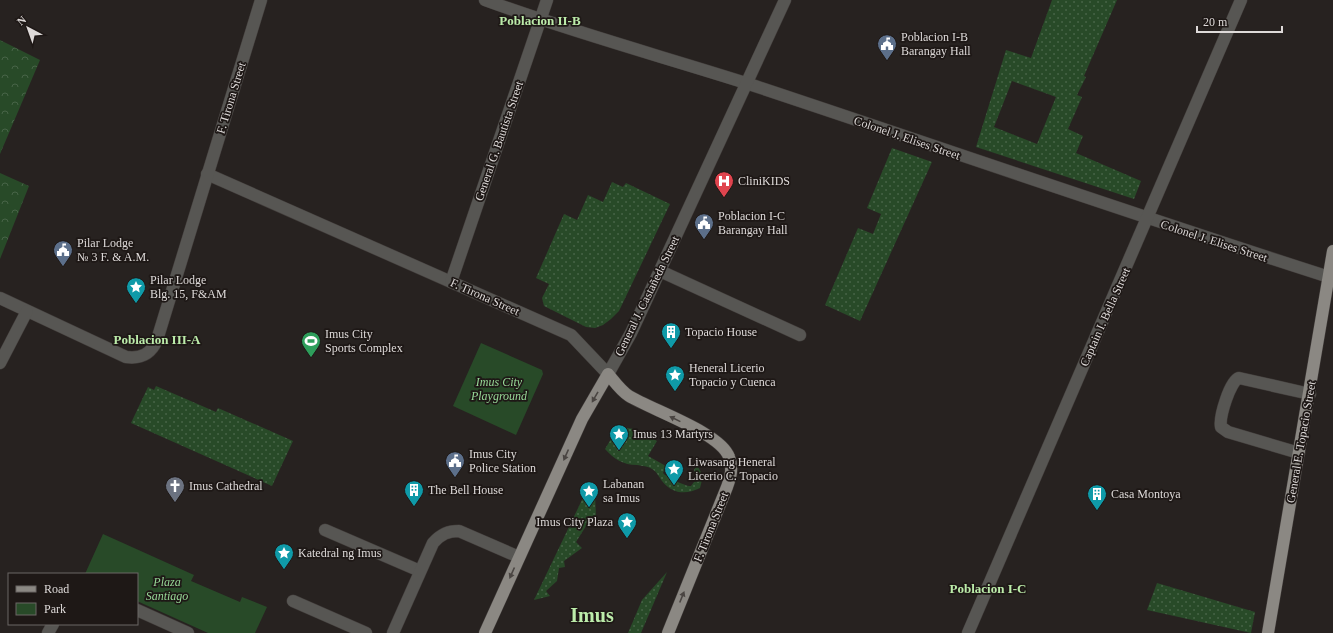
<svg xmlns="http://www.w3.org/2000/svg" width="1333" height="633" viewBox="0 0 1333 633" font-family="Georgia,serif">
<defs>
<pattern id="grass-dots" width="8" height="8" patternUnits="userSpaceOnUse"><rect width="8" height="8" fill="#284a28"/><path d="M2 2h.1M6 6h.1" fill="none" stroke="#476447" stroke-width="1.8" stroke-linecap="round"/></pattern>
<pattern id="forest-crowns" width="20" height="18" patternUnits="userSpaceOnUse"><rect width="20" height="18" fill="#284a28"/><path d="M2 6a3 3 0 1 1 6 0M12 15a3 3 0 1 1 6 0" fill="none" stroke="#476447"/></pattern>
</defs>
<rect width="100%" height="100%" fill="#272220"/>
<g fill="url(#grass-dots)" fill-rule="evenodd">
<path d="M 1052,0 L 1117,0 L 1084,76 L 1086,77 L 1077,95 L 1082,97 L 1068,129 L 1083,136 L 1076,153 L 1141,181 L 1134,199 L 976,147 L 1006,50 L 1031,58 ZM 1012,81 L 1056,97 L 1037,144 L 994,127 Z"/>
<path d="M 892,148 L 932,162 L 860,321 L 825,305 L 858,228 L 873,234 L 881,214 L 867,208 Z"/>
<path d="M 612,182 L 623,187 L 626,183 L 670,204 L 619,311 L 611,319 L 603,325 L 595,328 L 586,327 L 544,306 L 542,298 L 549,284 L 536,278 L 564,214 L 577,220 L 588,195 L 603,202 Z"/>
<path d="M 156,386 L 216,412 L 218,408 L 293,441 L 272,486 L 131,423 L 148,387 L 154,390 Z"/>
<path d="M 626,428 L 636,429 L 657,441 L 648,456 L 666,466 L 663,473 C 666,477 687,487 691,486 L 697,478 L 694,470 L 697,465 L 703,476 L 700,488 C 686,495 672,494 662,481 C 659,477 657,472 652,469 C 648,466 642,466 637,465 C 623,465 614,459 605,449 L 611,439 Z"/>
<path d="M 591,481 L 595,494 L 596,517 L 588,516 L 586,526 L 576,542 L 582,548 L 564,561 L 565,567 L 559,568 L 557,581 L 546,591 L 550,596 L 534,600 Z"/>
<path d="M 667,572 L 641,633 L 628,633 L 642,600 Z"/>
<path d="M 1157,583 L 1255,612 L 1251,633 L 1147,610 Z"/>
</g>
<g fill="url(#forest-crowns)">
<path d="M 0,40 L 40,60 L 0,154 Z"/>
<path d="M 0,173 L 29,186 L 0,259 Z"/>
</g>
<g fill="#284a28">
<path d="M 481,343 L 542,370 L 543,374 L 516,435 L 453,406 Z"/>
<path d="M 103,534 L 194,575 L 191,581 L 240,602 L 242,597 L 267,607 L 255,633 L 208,633 L 137,601 L 137,574 L 85,574 Z"/>
</g>
<g fill="none" stroke-linecap="round" stroke-linejoin="round">
<g stroke="#413c3a" stroke-width="13">
<g id="minor">
<path d="M 485,0 C 572,32 661,56 749,84 C 942,148 1135,215 1329,277"/>
<path d="M 207,174 L 571,335 L 608,374 L 631,333 L 785,0"/>
<path d="M 660,271 L 800,335"/>
<path d="M 451,282 L 547,0"/>
<path d="M 0,298 L 126,357 C 141,359 151,354 157,340 L 261,0"/>
<path d="M 0,363 L 27,311"/>
<path d="M 1299,453 L 1228,432 L 1221,427 C 1219,417 1230,381 1239,378 L 1310,394"/>
<path d="M 325,530 L 420,571"/>
<path d="M 293,601 L 366,633"/>
<path d="M 137,610 L 188,633"/>
<path d="M 48,633 L 53,624"/>
<path d="M 393,633 L 433,543 C 441,534 448,531 459,531 L 519,557"/>
<path d="M 968,633 L 1241,0"/>
</g>
</g>
<g stroke="#413c3a" stroke-width="13">
<g id="major">
<path d="M 485,633 L 582,419 L 608,374 C 614,381 621,391 629,396 C 652,410 721,433 729,457 C 733,467 731,476 727,487 L 668,633"/>
<path d="M 1268,633 L 1333,251"/>
</g>
</g>
<use href="#minor" stroke="#575653" stroke-width="12"/>
<use href="#major" stroke="#8b8883" stroke-width="12"/>
</g>
<defs><path id="oneway-solid" d="M-6-.8H1V-3.2L6.5 0L1 3.2V.8H-6Z"/></defs>
<g fill="#4a4542">
<use href="#oneway-solid" transform="translate(595 397) rotate(120)"/>
<use href="#oneway-solid" transform="translate(675 419) rotate(-154)"/>
<use href="#oneway-solid" transform="translate(566 455) rotate(114)"/>
<use href="#oneway-solid" transform="translate(512 573) rotate(114)"/>
<use href="#oneway-solid" transform="translate(682 597) rotate(-68)"/>
</g>
<defs>
<g id="civic-pin" transform="scale(1)"><path d="M0 17L-7.5 6A9.5 9.5 0 1 1 7.5 6Z" fill="#5c6f8a" stroke="#1e1816"/><path d="M-.6-6.5H3V-4.5H.6V-3L4-1V1h2V6H-6V1h2V-1L-.6-3ZM-1.2 2.5V6h2.4V2.5Z" fill="#fff"/></g>
<g id="hospital-pin" transform="scale(1)"><path d="M0 17L-7.5 6A9.5 9.5 0 1 1 7.5 6Z" fill="#e0444e" stroke="#1e1816"/><path d="M-5-5h3v3.5h4V-5h3V5h-3V1.5h-4V5h-3Z" fill="#fff"/></g>
<g id="sight-pin" transform="scale(1)"><path d="M0 17L-7.5 6A9.5 9.5 0 1 1 7.5 6Z" fill="#0f9aa8" stroke="#1e1816"/><path d="M0-6L1.8-2.2L6-1.7L2.9 1.2L3.7 5.4L0 3.3L-3.7 5.4L-2.9 1.2L-6-1.7L-1.8-2.2Z" fill="#fff"/></g>
<g id="building-pin" transform="scale(1)"><path d="M0 17L-7.5 6A9.5 9.5 0 1 1 7.5 6Z" fill="#0f9aa8" stroke="#1e1816"/><path d="M-4-6H4V6H1V3H-1V6H-4ZM-2.5-4.3h1.7v1.8h-1.7ZM.8-4.3h1.7v1.8H.8ZM-2.5-1h1.7V.8h-1.7ZM.8-1h1.7V.8H.8Z" fill="#fff"/></g>
<g id="stadium-pin" transform="scale(1)"><path d="M0 17L-7.5 6A9.5 9.5 0 1 1 7.5 6Z" fill="#2e9e5b" stroke="#1e1816"/><path d="M0-5a6.5 5 0 1 0 0 10a6.5 5 0 1 0 0-10ZM-3.5-1.8h7v3.6h-7Z" fill="#fff"/></g>
<g id="church-pin" transform="scale(1)"><path d="M0 17L-7.5 6A9.5 9.5 0 1 1 7.5 6Z" fill="#6b7280" stroke="#1e1816"/><path d="M-1.2-6h2.4v3.5h3.3v2.4h-3.3V6h-2.4V-.1h-3.3v-2.4h3.3Z" fill="#fff"/></g>
</defs>
<g fill-rule="evenodd">
<use href="#civic-pin" x="887" y="44"/>
<use href="#hospital-pin" x="724" y="181"/>
<use href="#civic-pin" x="704" y="223"/>
<use href="#civic-pin" x="63" y="250"/>
<use href="#sight-pin" x="136" y="287"/>
<use href="#building-pin" x="671" y="332"/>
<use href="#stadium-pin" x="311" y="341"/>
<use href="#sight-pin" x="675" y="375"/>
<use href="#sight-pin" x="619" y="434"/>
<use href="#civic-pin" x="455" y="461"/>
<use href="#sight-pin" x="674" y="469"/>
<use href="#church-pin" x="175" y="486"/>
<use href="#building-pin" x="414" y="490"/>
<use href="#sight-pin" x="589" y="491"/>
<use href="#building-pin" x="1097" y="494"/>
<use href="#sight-pin" x="627" y="522"/>
<use href="#sight-pin" x="284" y="553"/>
</g>
<g text-anchor="middle" dominant-baseline="central" stroke-width="3.5" stroke-linejoin="round" paint-order="stroke">
<g font-size="12" fill="#dedad9" stroke="#1e1816" text-anchor="start">
<text x="901" y="37">Poblacion I-B<tspan x="901" dy="14">Barangay Hall</tspan></text>
<text x="738" y="181">CliniKIDS</text>
<text x="718" y="216">Poblacion I-C<tspan x="718" dy="14">Barangay Hall</tspan></text>
<text x="77" y="243">Pilar Lodge<tspan x="77" dy="14">№ 3 F. &amp; A.M.</tspan></text>
<text x="150" y="280">Pilar Lodge<tspan x="150" dy="14">Blg. 15, F&amp;AM</tspan></text>
<text x="685" y="332">Topacio House</text>
<text x="325" y="334">Imus City<tspan x="325" dy="14">Sports Complex</tspan></text>
<text x="689" y="368">Heneral Licerio<tspan x="689" dy="14">Topacio y Cuenca</tspan></text>
<text x="633" y="434">Imus 13 Martyrs</text>
<text x="469" y="454">Imus City<tspan x="469" dy="14">Police Station</tspan></text>
<text x="688" y="462">Liwasang Heneral<tspan x="688" dy="14">Licerio C. Topacio</tspan></text>
<text x="603" y="484">Labanan<tspan x="603" dy="14">sa Imus</tspan></text>
<text x="189" y="486">Imus Cathedral</text>
<text x="428" y="490">The Bell House</text>
<text x="1111" y="494">Casa Montoya</text>
<text x="613" y="522" text-anchor="end">Imus City Plaza</text>
<text x="298" y="553">Katedral ng Imus</text>
</g>
<g font-size="12" fill="#dedad9" stroke="#1e1816">
<text transform="translate(231 98) rotate(-73)">F. Tirona Street</text>
<text transform="translate(907 138) rotate(19)">Colonel J. Elises Street</text>
<text transform="translate(499 141) rotate(-71)">General G. Bautista Street</text>
<text transform="translate(1214 241) rotate(18)">Colonel J. Elises Street</text>
<text transform="translate(647 296) rotate(-64)">General J. Castañeda Street</text>
<text transform="translate(485 297) rotate(24)">F. Tirona Street</text>
<text transform="translate(1105 317) rotate(-66)">Captain I. Bella Street</text>
<text transform="translate(1301 442) rotate(-80)">General E. Topacio Street</text>
<text transform="translate(711 527) rotate(-68)">F. Tirona Street</text>
</g>
<g font-size="12" font-style="italic" fill="#97d897" stroke="#1e1816">
<text x="499" y="382">Imus City<tspan x="499" dy="14">Playground</tspan></text>
<text x="167" y="582">Plaza<tspan x="167" dy="14">Santiago</tspan></text>
</g>
<g font-size="13" font-weight="bold" fill="#bcecaa" stroke="#1e1816">
<text x="540" y="20">Poblacion II-B</text>
<text x="157" y="339">Poblacion III-A</text>
<text x="988" y="588">Poblacion I-C</text>
</g>
<g font-size="20" font-weight="bold" fill="#bcecaa" stroke="#1e1816">
<text x="592" y="615">Imus</text>
</g>
</g>
<rect x="8" y="573" width="130" height="52" fill="#1e1816" stroke="#6b6664"/>
<rect x="16" y="586" width="20" height="6" fill="#8b8883" stroke="#6b6664"/>
<text x="44" y="593" font-size="12" fill="#dedad9">Road</text>
<rect x="16" y="603" width="20" height="12" fill="#284a28" stroke="#6b6664"/>
<text x="44" y="613" font-size="12" fill="#dedad9">Park</text>
<g transform="translate(28 28) rotate(319)" stroke="#1e1816" stroke-width="3" paint-order="stroke">
<path d="M0-3L7 15L0 10L-7 15Z" fill="#dedad9"/>
<text y="-6" font-size="11" font-weight="bold" text-anchor="middle" fill="#dedad9">N</text>
</g>
<path d="M1197 26v6h85v-6" fill="none" stroke="#dedad9" stroke-width="2"/>
<text x="1203" y="26" font-size="12" fill="#dedad9" stroke="#1e1816" stroke-width="3" paint-order="stroke">20 m</text>
</svg>
